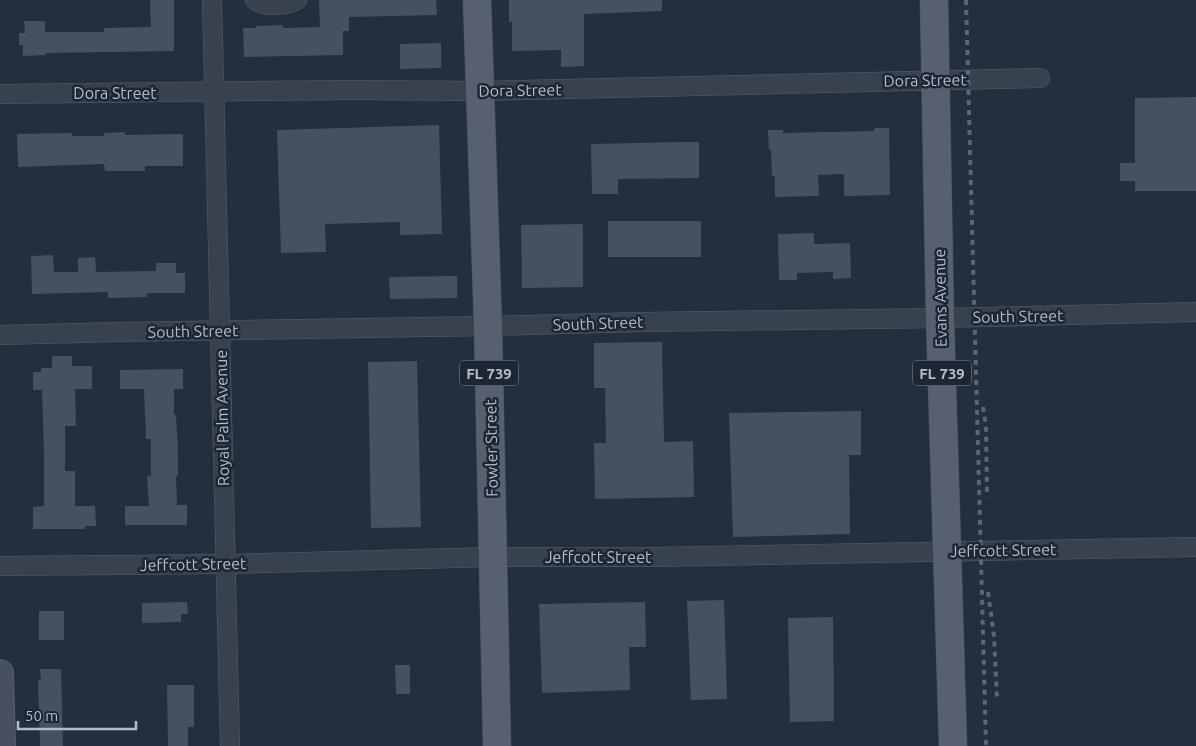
<svg xmlns="http://www.w3.org/2000/svg" width="1196" height="746" viewBox="0 0 1196 746" font-family="Ubuntu,sans-serif">
<rect width="100%" height="100%" fill="#242f3e"/>
<g fill="#455162">
<path d="M 150,0 L 174,0 L 174,51 L 46,53 L 46,55 L 23,56 L 23,45 L 19,45 L 19,33 L 25,33 L 24,21 L 45,21 L 45,32 L 104,32 L 104,28 L 151,27 Z"/>
<path d="M 319,0 L 436,0 L 437,15 L 349,17 L 349,31 L 343,31 L 343,55 L 244,57 L 243,28 L 256,28 L 256,26 L 283,25 L 283,28 L 320,27 Z"/>
<path d="M 509,0 L 662,0 L 662,11 L 584,14 L 584,66 L 561,67 L 561,50 L 512,51 L 512,22 L 509,22 Z"/>
<path d="M 441,43 L 441,68 L 400,69 L 400,44 Z"/>
<path d="M 1196,97 L 1196,191 L 1135,191 L 1135,181 L 1120,181 L 1120,163 L 1135,163 L 1135,98 Z"/>
<path d="M 439,125 L 442,234 L 400,235 L 400,222 L 325,224 L 326,252 L 281,253 L 277,130 Z"/>
<path d="M 874,128 L 889,128 L 890,195 L 844,196 L 844,174 L 818,175 L 819,196 L 775,197 L 775,176 L 772,176 L 771,150 L 769,150 L 768,130 L 783,130 L 783,133 L 874,131 Z"/>
<path d="M 125,132 L 125,135 L 183,134 L 183,166 L 145,166 L 145,171 L 105,171 L 104,164 L 18,167 L 17,134 L 72,133 L 72,136 L 104,136 L 104,133 Z"/>
<path d="M 685,142 L 699,142 L 699,178 L 618,179 L 618,194 L 592,194 L 591,144 Z"/>
<rect x="608" y="221" width="93" height="36"/>
<path d="M 583,224 L 583,287 L 522,288 L 521,225 Z"/>
<path d="M 814,233 L 814,244 L 850,243 L 851,278 L 833,279 L 833,272 L 797,273 L 797,280 L 779,280 L 778,234 Z"/>
<path d="M 53,255 L 54,272 L 78,272 L 78,258 L 95,257 L 96,272 L 156,271 L 156,263 L 176,263 L 176,273 L 185,273 L 185,293 L 147,293 L 147,297 L 108,298 L 108,292 L 32,294 L 31,256 Z"/>
<path d="M 457,276 L 457,298 L 390,299 L 389,277 Z"/>
<path d="M 662,342 L 664,442 L 693,441 L 694,497 L 595,499 L 594,443 L 606,443 L 605,388 L 594,388 L 594,343 Z"/>
<path d="M 52,356 L 72,356 L 72,366 L 92,366 L 92,389 L 75,389 L 76,426 L 65,426 L 65,471 L 75,471 L 75,506 L 95,506 L 96,526 L 85,526 L 85,529 L 33,529 L 33,507 L 44,506 L 44,453 L 42,390 L 33,390 L 33,372 L 41,372 L 41,368 L 52,368 Z"/>
<path d="M 417,361 L 421,527 L 371,528 L 368,362 Z"/>
<path d="M 183,369 L 183,389 L 174,389 L 174,415 L 176,415 L 178,452 L 178,475 L 176,476 L 177,505 L 187,505 L 187,525 L 125,525 L 125,506 L 149,506 L 147,476 L 151,476 L 151,439 L 146,439 L 144,389 L 120,389 L 120,370 Z"/>
<path d="M 861,411 L 861,455 L 849,455 L 850,534 L 733,537 L 729,413 Z"/>
<path d="M 724,600 L 727,699 L 691,700 L 687,601 Z"/>
<path d="M 187,602 L 188,614 L 181,614 L 181,622 L 142,623 L 142,603 Z"/>
<path d="M 645,602 L 646,647 L 629,647 L 630,690 L 542,693 L 539,604 Z"/>
<rect x="39" y="611" width="25" height="29"/>
<path d="M 833,617 L 834,721 L 790,722 L 788,618 Z"/>
<path d="M 395,665 L 410,665 L 410,694 L 396,694 Z"/>
<path d="M 40,669 L 61,669 L 63,746 L 40,746 L 38,680 L 41,680 Z"/>
<path d="M 167,685 L 194,685 L 194,727 L 188,727 L 188,746 L 168,746 Z"/>
</g>
<g fill="none" stroke-linecap="round" stroke-linejoin="round">
<g stroke="#565f6c" stroke-width="20">
<g id="street">
<path d="M 212,0 L 230,746"/>
<path d="M 255,0 C 264,8 288,5 297,0"/>
<path d="M 0,94 L 353,90 L 479,91 L 1040,78"/>
<path d="M 0,335 L 117,332 L 488,326 L 642,322 L 940,318 L 1196,312"/>
<path d="M 0,566 L 225,564 L 493,557 L 651,557 L 1196,547"/>
</g>
</g>
<g stroke="#565f6c" stroke-width="28">
<path id="secondary" d="M 0,673 L 2,746"/>
</g>
<g stroke="#414a57" stroke-width="29">
<g id="primary">
<path d="M 477,0 L 488,326 L 497,746"/>
<path d="M 934,0 L 940,318 L 953,746"/>
</g>
</g>
<use href="#street" stroke="#38414e" stroke-width="19"/>
<use href="#secondary" stroke="#465061" stroke-width="26"/>
<use href="#primary" stroke="#56606e" stroke-width="28"/>
<g stroke="#5a6575" stroke-width="4" stroke-dasharray="5 5" stroke-linecap="butt">
<path d="M 966,0 L 986,746"/>
<path d="M 983,407 L 986,426 L 987,497"/>
<path d="M 988,592 L 994,636 L 997,698"/>
</g>
</g>
<g text-anchor="middle" dominant-baseline="central" stroke-width="5" stroke-linejoin="round" paint-order="stroke">
<g fill="#1d2633" stroke="#878f9c" stroke-width="1">
<rect x="460" y="360.5" width="58" height="25" rx="4"/>
<rect x="913" y="360.5" width="58" height="25" rx="4"/>
</g>
<g font-size="15" font-weight="bold" fill="#b4bcc9">
<text x="489" y="373">FL 739</text>
<text x="942" y="373">FL 739</text>
</g>
<g font-size="16" fill="#b4bcc9" stroke="#1d2633">
<text transform="translate(925 80) rotate(-1)">Dora Street</text>
<text transform="translate(520 90) rotate(-1)">Dora Street</text>
<text x="115" y="93">Dora Street</text>
<text transform="translate(940 298) rotate(-91)">Evans Avenue</text>
<text transform="translate(1018 316) rotate(-1)">South Street</text>
<text transform="translate(598 323) rotate(-2)">South Street</text>
<text transform="translate(193 331) rotate(-1)">South Street</text>
<text transform="translate(222 418) rotate(-91)">Royal Palm Avenue</text>
<text transform="translate(491 448) rotate(-91)">Fowler Street</text>
<text transform="translate(1003 550) rotate(-1)">Jeffcott Street</text>
<text x="598" y="557">Jeffcott Street</text>
<text transform="translate(193 564) rotate(-1)">Jeffcott Street</text>
</g>
</g>
<path d="M18 721v8h118v-8" fill="none" stroke="#b4bcc9" stroke-width="2.5"/>
<text x="25" y="721" font-size="15" fill="#b4bcc9" stroke="#1d2633" stroke-width="4" paint-order="stroke">50 m</text>
</svg>
